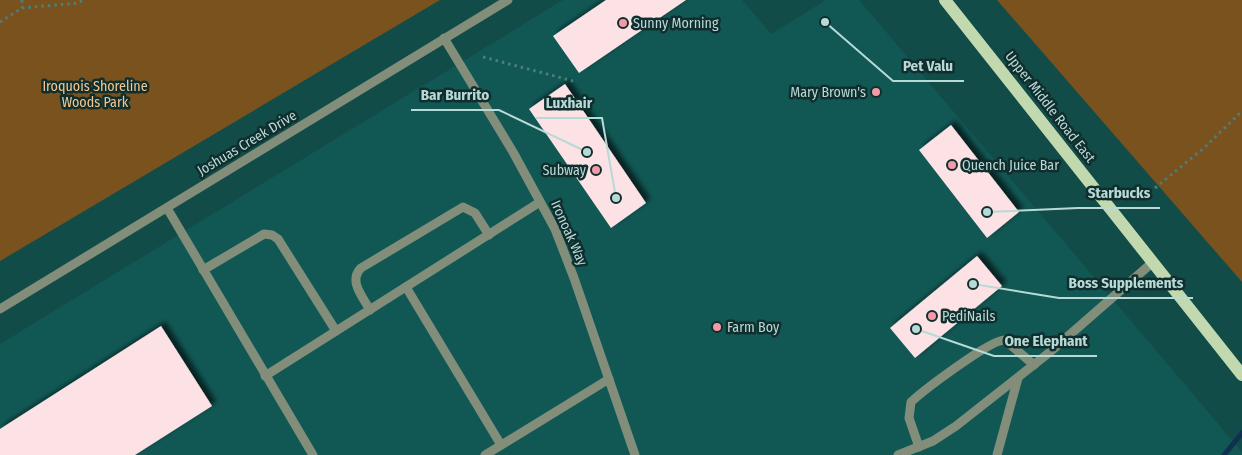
<svg xmlns="http://www.w3.org/2000/svg" width="1242" height="455" viewBox="0 0 1242 455" font-family="'Fira Sans Condensed',sans-serif">
<defs>
<filter id="shadow"><feDropShadow dx="4.5" dy="-4.5" stdDeviation="2.5" flood-color="#0009"/></filter>
</defs>
<rect width="100%" height="100%" fill="#124c49"/>
<path fill="#115855" d="M 563,0 L 742,0 L 771,34 L 826,0 L 859,0 L 1242,452 L 1242,455 L 0,455 L 0,344 Z"/>
<g fill="#7a521e">
<path d="M 0,0 L 440,0 L 0,261 Z"/>
<path d="M 997,0 L 1242,0 L 1242,282 Z"/>
</g>
<g fill="none" stroke-linecap="round" stroke-linejoin="round">
<path stroke="#0f3050" stroke-width="5" d="M 1224,455 L 1242,433"/>
</g>
<g fill="#fce2e4" filter="url(#shadow)">
<path d="M 606,0 L 686,0 L 579,73 L 553,36 Z"/>
<path d="M 565,84 L 646,203 L 611,228 L 529,109 Z"/>
<path d="M 951,125 L 1019,212 L 987,238 L 919,150 Z"/>
<path d="M 977,256 L 1002,286 L 915,358 L 890,328 Z"/>
<path d="M 161,326 L 212,406 L 135,455 L 0,455 L 0,429 Z"/>
</g>
<g fill="none" stroke-linecap="round" stroke-linejoin="round">
<g stroke="#4c7e7b" stroke-width="3" stroke-dasharray="2.5 4" stroke-linecap="butt">
<path d="M 22,0 L 22,8"/>
<path d="M 0,22 L 22,8 L 78,3 L 83,0"/>
<path d="M 483,57 L 573,81"/>
<path d="M 1155,188 L 1205,147 L 1242,111"/>
</g>
<g stroke="#838e7a" stroke-width="9">
<path d="M 444,38 L 513,152 L 555,229 L 574,278 L 635,455"/>
<path d="M 167,208 L 313,455"/>
<path d="M 203,270 L 264,234 L 272,235 L 278,239 L 336,331"/>
<path d="M 406,287 L 501,445"/>
<path d="M 0,309 L 508,0"/>
<path d="M 370,310 C 363,297 348,281 361,268 L 463,207 L 475,213 L 489,235"/>
<path d="M 265,376 L 540,202"/>
<path d="M 919,447 L 909,418 L 911,402 C 924,390 991,339 1005,340 L 1034,365"/>
<path d="M 485,455 L 609,379"/>
<path d="M 898,455 L 933,441 L 956,426 L 1050,352 L 1153,262"/>
<path d="M 997,455 L 1018,378"/>
</g>
<path stroke="#c2d9af" stroke-width="12" d="M 945,0 L 1242,375"/>
</g>
<g fill="#f39aa7" stroke="#102e2d" stroke-width="2">
<circle cx="623" cy="23" r="5"/>
<circle cx="876" cy="92" r="5"/>
<circle cx="952" cy="165" r="5"/>
<circle cx="596" cy="170" r="5"/>
<circle cx="932" cy="316" r="5"/>
<circle cx="717" cy="327" r="5"/>
</g>
<g text-anchor="middle" dominant-baseline="central" stroke-width="5" stroke-linejoin="round" paint-order="stroke">
<g font-size="14" fill="#b8dad7" stroke="#102e2d" text-anchor="start">
<text x="633" y="23">Sunny Morning</text>
<text x="866" y="92" text-anchor="end">Mary Brown's</text>
<text x="962" y="165">Quench Juice Bar</text>
<text x="586" y="170" text-anchor="end">Subway</text>
<text x="942" y="316">PediNails</text>
<text x="727" y="327">Farm Boy</text>
</g>
<g font-size="14" fill="#f5c690" stroke="#102e2d">
<text x="95" y="86">Iroquois Shoreline<tspan x="95" dy="16">Woods Park</tspan></text>
</g>
<g font-size="14" fill="#b8dad7" stroke="#102e2d">
<text transform="translate(1050 107) rotate(52)">Upper Middle Road East</text>
<text transform="translate(247 143) rotate(-31)">Joshuas Creek Drive</text>
<text transform="translate(569 233) rotate(66)">Ironoak Way</text>
</g>
</g>
<path fill="none" stroke="#b8dad7" stroke-width="2" d="M825 22L893 81H964M587 152L499 110H411M616 198L602 118H536M987 212L1078 208H1160M973 284L1059 298H1193M916 329L994 356H1097"/>
<g fill="#b8dad7" stroke="#102e2d" stroke-width="2">
<circle cx="825" cy="22" r="5"/>
<circle cx="587" cy="152" r="5"/>
<circle cx="616" cy="198" r="5"/>
<circle cx="987" cy="212" r="5"/>
<circle cx="973" cy="284" r="5"/>
<circle cx="916" cy="329" r="5"/>
</g>
<g font-size="15" text-anchor="middle" font-weight="bold" fill="#b8dad7" stroke="#102e2d" stroke-width="5" stroke-linejoin="round" paint-order="stroke">
<text x="928" y="71">Pet Valu</text>
<text x="455" y="100">Bar Burrito</text>
<text x="569" y="108">Luxhair</text>
<text x="1119" y="198">Starbucks</text>
<text x="1126" y="288">Boss Supplements</text>
<text x="1046" y="346">One Elephant</text>
</g>
</svg>
